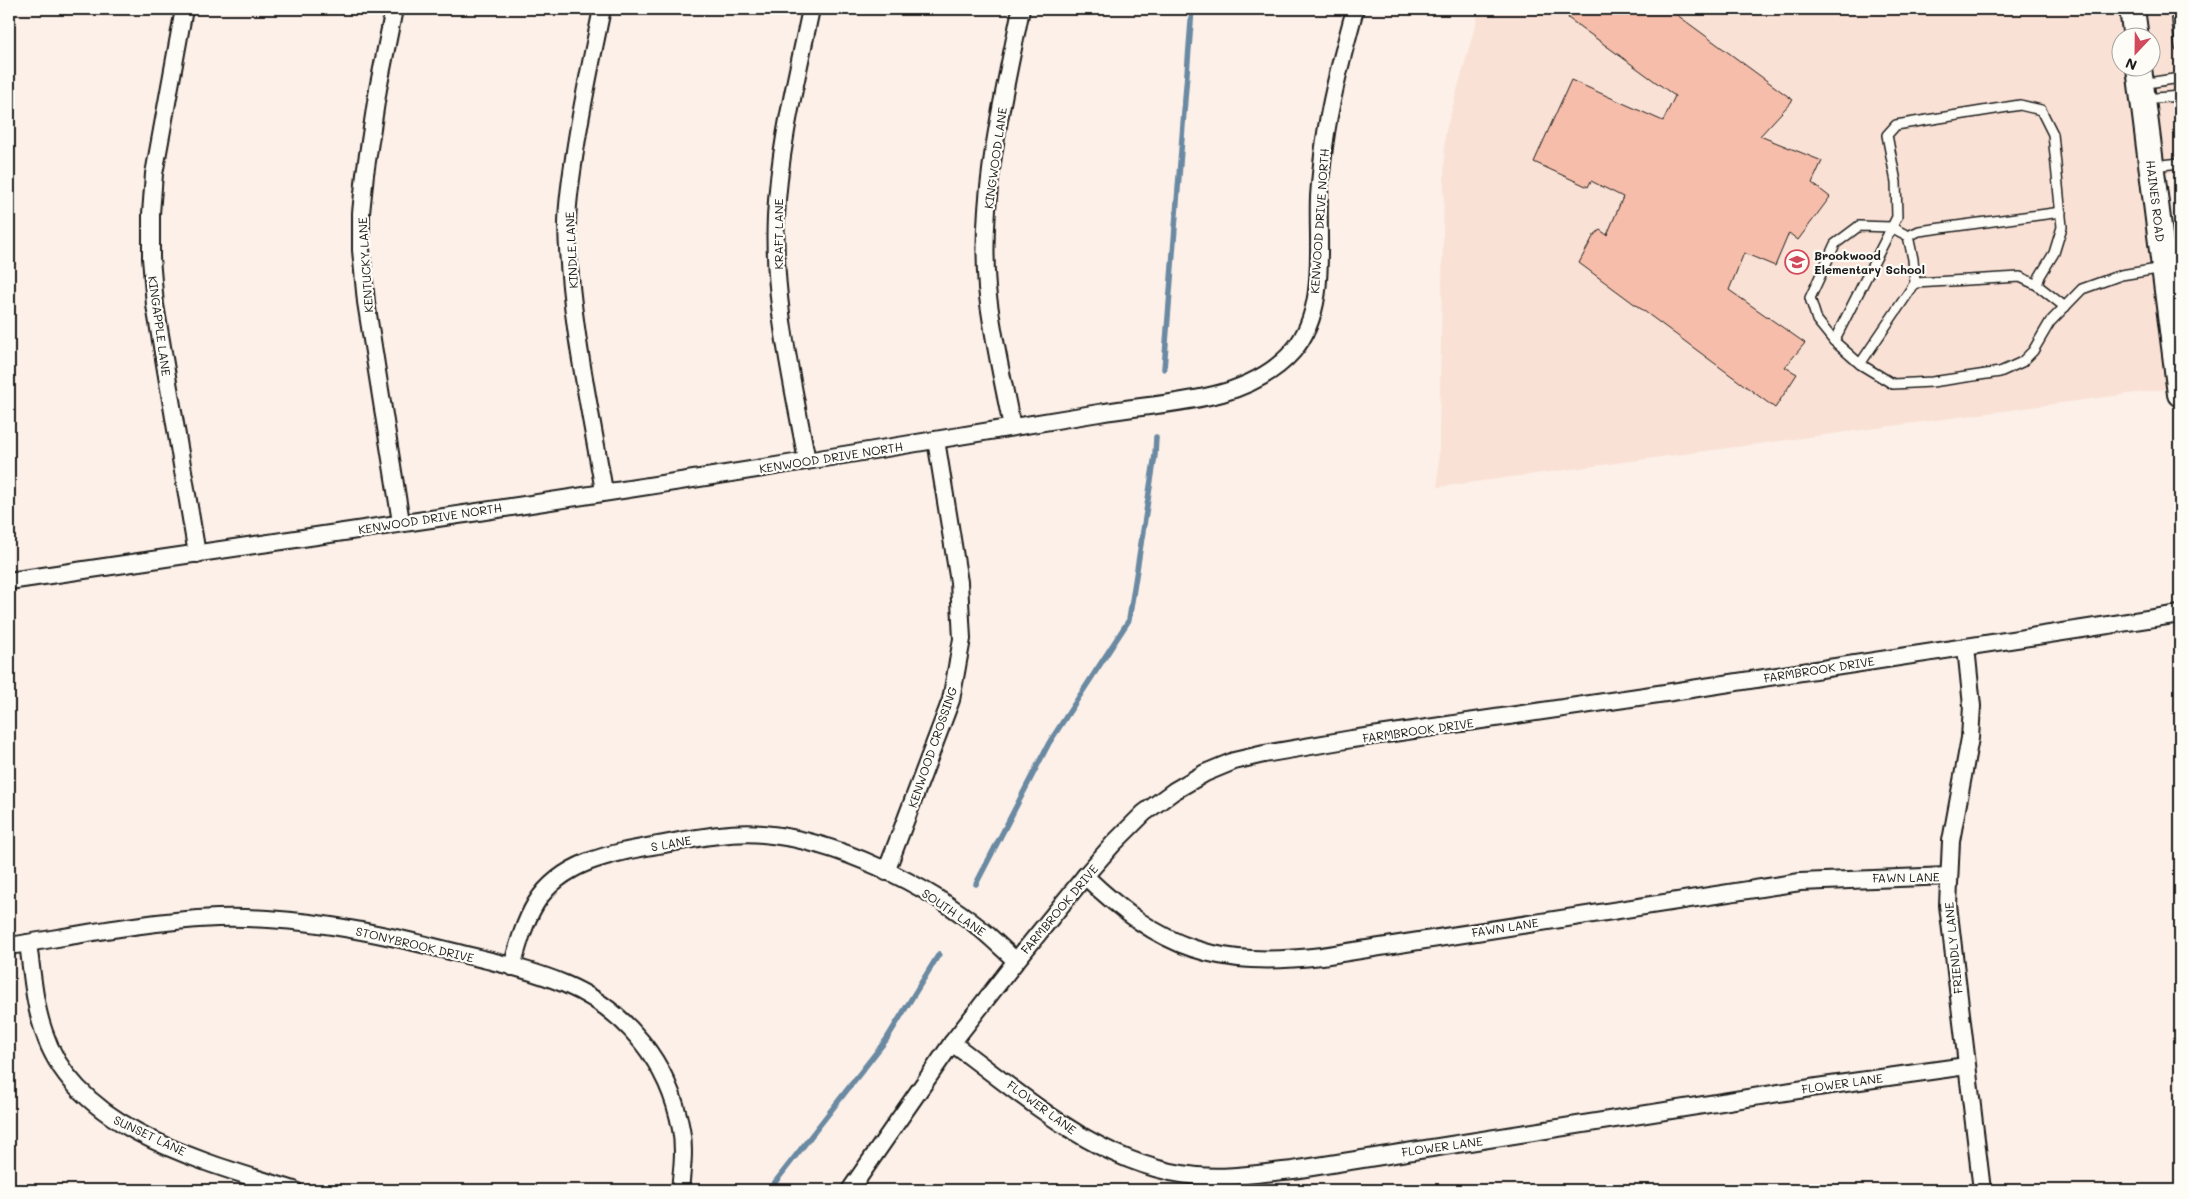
<svg xmlns="http://www.w3.org/2000/svg" width="2189" height="1199" viewBox="0 0 2189 1199" font-family="Mali,sans-serif">
<rect width="100%" height="100%" fill="#fcf0e8"/>
<filter id="ink" filterUnits="userSpaceOnUse"><feTurbulence type="fractalNoise" baseFrequency=".02" numOctaves="2"/><feDisplacementMap in="SourceGraphic" scale="10" xChannelSelector="R" yChannelSelector="G"/><feConvolveMatrix kernelMatrix="1 2 1 2 8 2 1 2 1" color-interpolation-filters="sRGB"/></filter>
<g filter="url(#ink)">
<g fill="#fae1d5">
<path d="M 1480,9 L 2121,9 L 2124,37 L 2122,38 L 2122,68 L 2128,68 L 2166,389 L 1438,487 L 1445,134 Z"/>
<path d="M 2146,9 L 2180,9 L 2180,172 L 2166,173 L 2152,52 L 2152,38 L 2150,37 Z"/>
</g>
<g fill="none" stroke-linecap="round" stroke-linejoin="round">
<g stroke="#6b89a2" stroke-width="5.5">
<path d="M 1164,369 L 1192,9"/>
<path d="M 976,884 L 1049,743 L 1129,620 L 1155,455 L 1156,437"/>
<path d="M 769,1190 L 886,1040 L 939,954"/>
</g>
</g>
<path fill="#f6beaa" stroke="#1c1c1c" d="M 1573,9 L 1669,9 L 1793,100 L 1760,136 L 1822,161 L 1812,183 L 1830,197 L 1798,240 L 1789,233 L 1775,266 L 1744,253 L 1729,290 L 1805,343 L 1785,367 L 1797,374 L 1775,408 L 1579,263 L 1594,235 L 1600,230 L 1607,235 L 1623,197 L 1591,181 L 1588,187 L 1534,162 L 1571,80 L 1663,121 L 1675,96 L 1568,18 Z"/>
<g fill="none" stroke-linecap="round" stroke-linejoin="round">
<g stroke="#1c1c1c" stroke-width="12">
<g id="lane">
<path d="M 2176,9 L 2180,47"/>
<path d="M 2141,84 L 2180,78"/>
<path d="M 2143,99 L 2180,96"/>
<path d="M 2153,166 L 2180,163"/>
<path d="M 1908,236 L 1919,231 L 2061,212"/>
<path d="M 1915,283 L 2020,277 L 2037,285"/>
<path d="M 1834,341 L 1897,217 L 1896,182 L 1887,135 L 1896,125 L 2020,105 L 2041,110 L 2053,134 L 2062,227 L 2054,253 L 2040,276 L 2037,285 L 2065,307"/>
<path d="M 1860,364 L 1915,283 L 1913,259 L 1908,236 L 1891,227 L 1859,226 L 1835,244 L 1810,298 L 1817,320 L 1834,341 L 1860,364 L 1893,384 L 1932,382 L 2000,372 L 2022,362 L 2033,351 L 2050,322 L 2082,289 L 2121,275 L 2164,268"/>
</g>
</g>
<g stroke="#1c1c1c" stroke-width="20">
<g id="street">
<path d="M 184,9 L 154,174 L 151,214 L 151,258 L 155,305 L 197,554"/>
<path d="M 394,9 L 378,89 L 365,174 L 361,213 L 361,250 L 366,302 L 401,522"/>
<path d="M 602,9 C 592,58 581,108 574,158 C 571,180 567,202 567,225 C 569,314 589,403 604,491"/>
<path d="M 1012,427 C 1003,381 992,334 987,288 C 979,194 1003,100 1021,9"/>
<path d="M 807,461 C 793,384 772,296 776,217 C 779,147 797,77 811,9"/>
<path d="M 9,581 C 295,539 582,498 868,451 C 945,438 1022,425 1099,413 C 1140,406 1182,404 1222,393 C 1249,385 1275,372 1293,351 C 1328,310 1317,246 1319,197 C 1320,181 1322,164 1324,147 C 1330,100 1343,54 1355,9"/>
<path d="M 1966,647 L 1972,706 L 1970,738 L 1951,841 L 1948,905 L 1982,1190"/>
<path d="M 886,872 L 951,700 L 962,639 L 959,582 L 936,440"/>
<path d="M 1085,876 C 1162,950 1216,968 1322,956 L 1800,882 L 1948,876"/>
<path d="M 28,943 C 32,972 34,1004 44,1032 C 75,1130 207,1163 294,1190"/>
<path d="M 9,946 C 78,935 147,921 217,918 C 294,916 372,931 446,950 C 485,960 527,968 565,984 C 626,1010 669,1063 681,1129 C 685,1149 682,1170 680,1190"/>
<path d="M 512,967 C 518,945 524,923 536,903 C 562,861 613,853 658,845 C 692,839 728,831 763,834 C 835,840 926,884 982,930 C 994,940 1005,951 1016,961"/>
<path d="M 952,1043 C 1027,1098 1101,1167 1197,1176 C 1229,1179 1261,1173 1293,1170 L 1817,1087 L 1966,1066"/>
<path d="M 850,1190 L 952,1043 L 1016,961 L 1085,876 L 1113,844 L 1144,813 L 1174,791 L 1205,773 L 1234,761 L 1264,754 L 1352,739 L 1672,692 L 2180,614"/>
</g>
</g>
<g stroke="#1c1c1c" stroke-width="28">
<g id="secondary">
<path d="M 2132,9 L 2136,38"/>
<path d="M 2139,68 L 2180,394"/>
</g>
</g>
<use href="#lane" stroke="#fdfcf7" stroke-width="9"/>
<use href="#street" stroke="#fdfcf7" stroke-width="16"/>
<use href="#secondary" stroke="#fdfcf7" stroke-width="24"/>
</g>
</g>
<defs>
<g id="school-ring" transform="scale(1.25)"><circle r="9.5" fill="#fdfcf7" stroke="#d1495b" stroke-width="1.5"/><path d="M0-5L7-2L0 1L-7-2ZM-4 1L0 2.5L4 1V4Q0 6-4 4Z" fill="#d1495b"/></g>
</defs>
<g fill-rule="evenodd">
<use href="#school-ring" x="1797" y="262"/>
</g>
<g text-anchor="middle" dominant-baseline="central" stroke-width="4.5" stroke-linejoin="round" paint-order="stroke">
<g font-size="12" fill="#1c1c1c" stroke="#fdfcf7">
<text transform="translate(995 158) rotate(-82)">KINGWOOD LANE</text>
<text transform="translate(2156 201) rotate(83)">HAINES ROAD</text>
<text transform="translate(1319 221) rotate(-86)">KENWOOD DRIVE NORTH</text>
<text transform="translate(778 234) rotate(-90)">KRAFT LANE</text>
<text transform="translate(571 250) rotate(-93)">KINDLE LANE</text>
<text transform="translate(365 265) rotate(-94)">KENTUCKY LANE</text>
<text transform="translate(160 326) rotate(82)">KINGAPPLE LANE</text>
<text transform="translate(831 457) rotate(-9)">KENWOOD DRIVE NORTH</text>
<text transform="translate(430 518) rotate(-9)">KENWOOD DRIVE NORTH</text>
<text transform="translate(1819 669) rotate(-9)">FARMBROOK DRIVE</text>
<text transform="translate(1418 730) rotate(-8)">FARMBROOK DRIVE</text>
<text transform="translate(932 747) rotate(-71)">KENWOOD CROSSING</text>
<text transform="translate(671 843) rotate(-10)">S LANE</text>
<text transform="translate(1906 877) rotate(-1)">FAWN LANE</text>
<text transform="translate(1059 909) rotate(-50)">FARMBROOK DRIVE</text>
<text transform="translate(954 912) rotate(34)">SOUTH LANE</text>
<text transform="translate(1505 927) rotate(-9)">FAWN LANE</text>
<text transform="translate(415 944) rotate(13)">STONYBROOK DRIVE</text>
<text transform="translate(1953 948) rotate(-96)">FRIENDLY LANE</text>
<text transform="translate(1842 1083) rotate(-8)">FLOWER LANE</text>
<text transform="translate(1042 1107) rotate(36)">FLOWER LANE</text>
<text transform="translate(150 1135) rotate(25)">SUNSET LANE</text>
<text transform="translate(1442 1146) rotate(-8)">FLOWER LANE</text>
</g>
<g font-size="12" font-weight="bold" fill="#1c1c1c" stroke="#fdfcf7" text-anchor="start">
<text x="1814" y="255">Brookwood<tspan x="1814" dy="14">Elementary School</tspan></text>
</g>
</g>
<rect width="2189" height="1199" fill="none" stroke="#fdfcf7" stroke-width="30"/>
<rect x="15" y="15" width="2159" height="1169" fill="none" stroke="#1c1c1c" stroke-width="2" filter="url(#ink)"/>
<g transform="translate(2136 52) rotate(202)"><circle r="24" fill="#fdfcf7" stroke="#a3a29f"/>
<path d="M0-4L9 19L0 12L-9 19Z" fill="#d1495b"/>
<text y="-8" font-size="14" font-weight="bold" text-anchor="middle" fill="#1c1c1c">N</text>
</g>
</svg>
